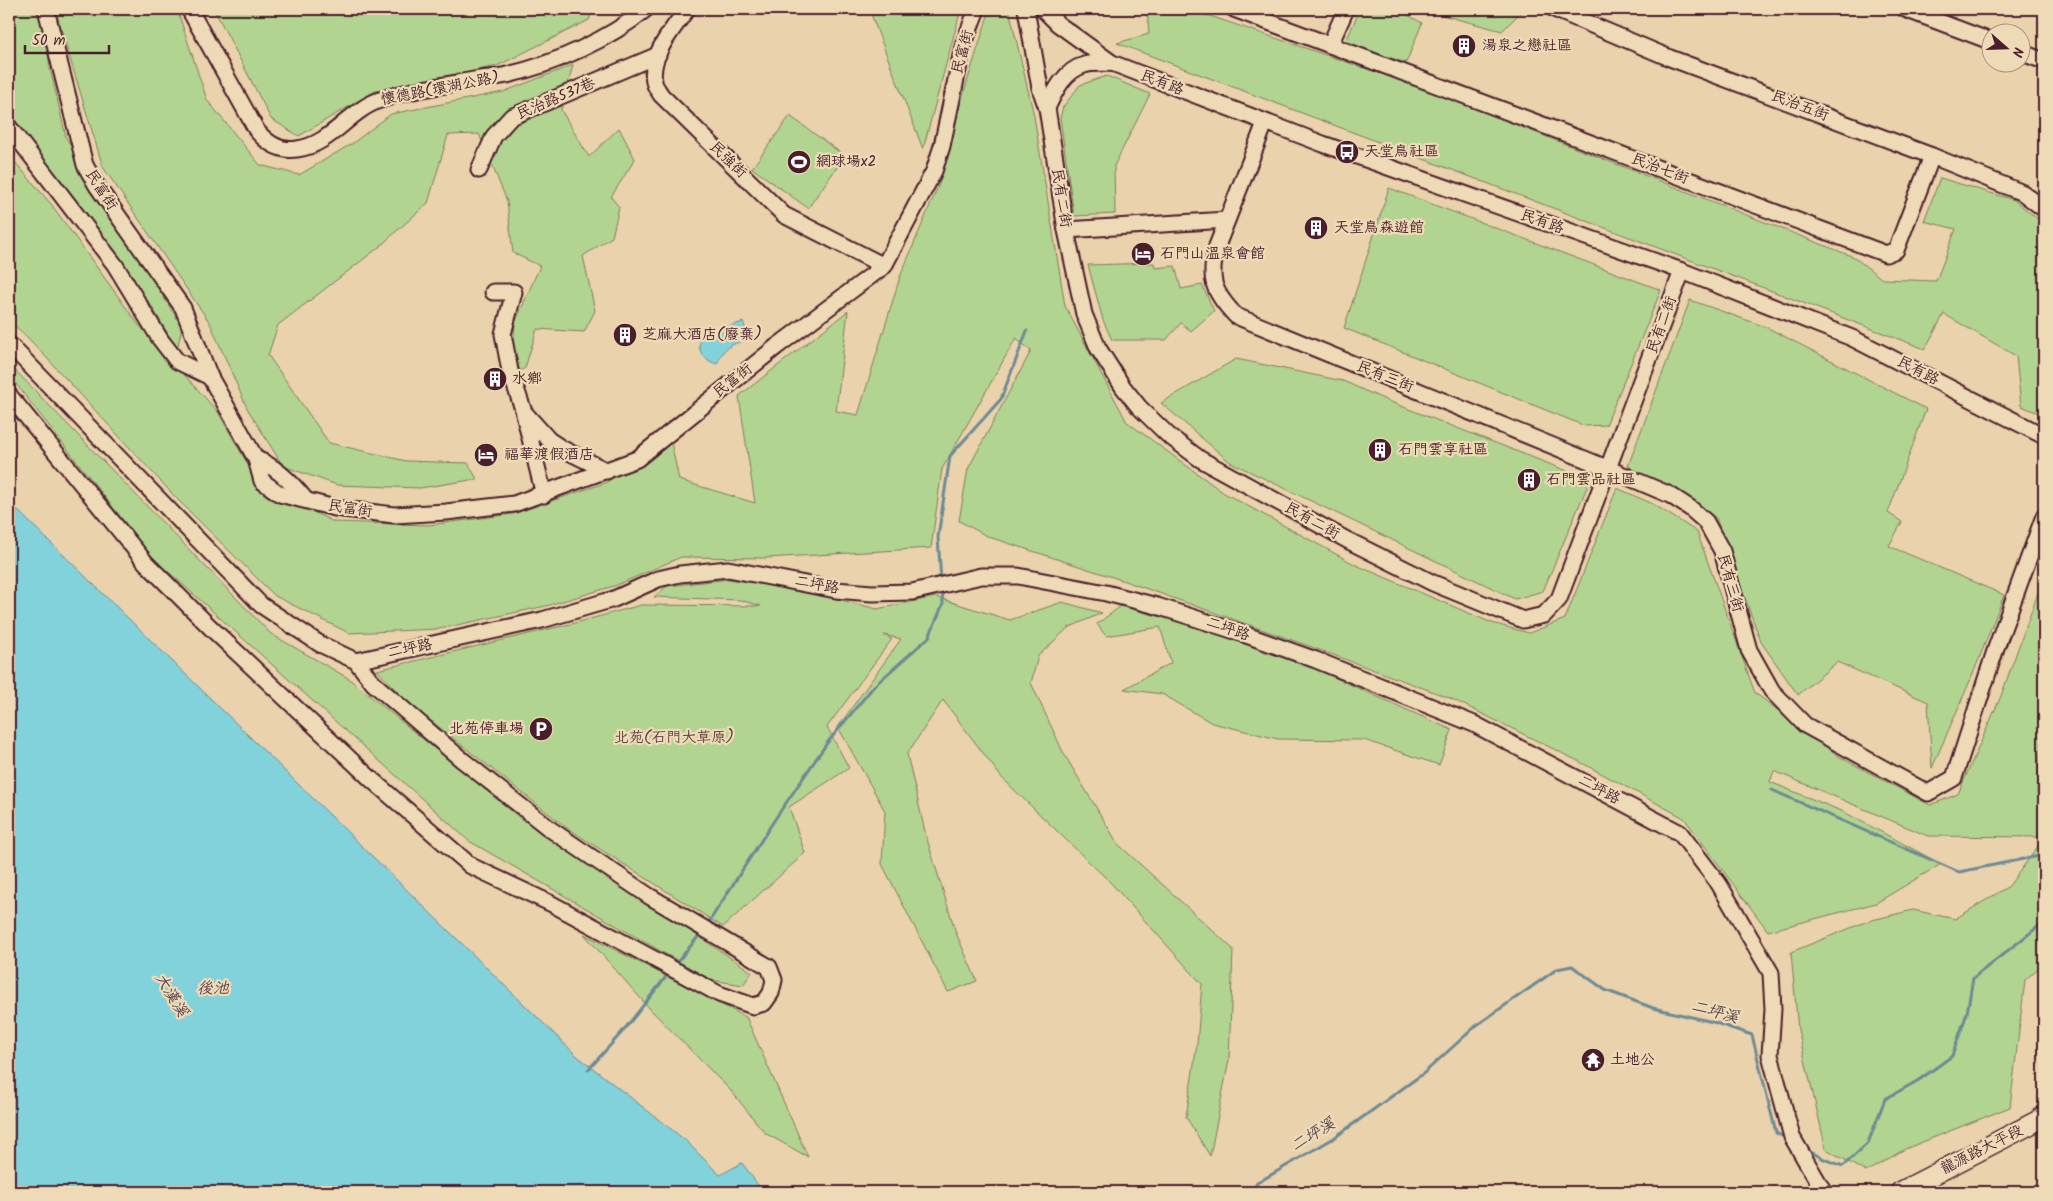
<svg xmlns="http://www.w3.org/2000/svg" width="2053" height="1201" viewBox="0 0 2053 1201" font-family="Kalam,'LXGW WenKai TC',sans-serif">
<rect width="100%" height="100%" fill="#ead2ac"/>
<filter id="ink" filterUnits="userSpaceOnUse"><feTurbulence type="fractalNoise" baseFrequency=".02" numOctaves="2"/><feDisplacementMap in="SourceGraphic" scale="10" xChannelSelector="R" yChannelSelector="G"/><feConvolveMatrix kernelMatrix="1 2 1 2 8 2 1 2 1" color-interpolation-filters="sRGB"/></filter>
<g filter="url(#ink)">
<g fill="#b1d590" stroke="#7e7a5e">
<path d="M 9,9 L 42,9 L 50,68 L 66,137 L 97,196 L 135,252 L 182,326 L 177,350 L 151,305 L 9,114 Z"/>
<path d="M 55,9 L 177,9 L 207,100 L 260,165 L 299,175 L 353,143 L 391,114 L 503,92 L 573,65 L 561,110 L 589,157 L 619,128 L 635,159 L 611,197 L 619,207 L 612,237 L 583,256 L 595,311 L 584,332 L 537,329 L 525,368 L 520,371 L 513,347 L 515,323 L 540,266 L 513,253 L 507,201 L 479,134 L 448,135 L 428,203 L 378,248 L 278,325 L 268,355 L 329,443 L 406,461 L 468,463 L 477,479 L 420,488 L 337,485 L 283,466 L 247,408 L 210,323 L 103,167 Z"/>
<path d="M 214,9 L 593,9 L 589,20 L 497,66 L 375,91 L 299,136 L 271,119 Z"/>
<path d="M 873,9 L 961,9 L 923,149 L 872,17 Z"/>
<path d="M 990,9 L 1009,9 L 1034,116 L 1065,306 L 1127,422 L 1224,493 L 1356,565 L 1492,623 L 1529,633 L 1565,619 L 1617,488 L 1653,504 L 1697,532 L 1755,693 L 1840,757 L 1930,805 L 1958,794 L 2001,696 L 2044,576 L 2044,837 L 1928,836 L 1774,771 L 1770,782 L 1844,812 L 1941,864 L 1876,903 L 1768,931 L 1684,818 L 1582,763 L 1450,698 L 1309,646 L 1119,579 L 989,537 L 959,521 L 968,469 L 1031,351 L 1016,338 L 942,469 L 931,548 L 766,558 L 681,557 L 617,585 L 546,606 L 438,629 L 349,633 L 275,596 L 178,500 L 32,342 L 9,320 L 9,155 L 51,204 L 138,324 L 218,412 L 260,486 L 334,522 L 429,525 L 513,514 L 605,483 L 671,442 L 679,480 L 755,503 L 739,396 L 848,311 L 836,411 L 858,415 L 900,277 L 939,184 L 964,92 Z"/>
<path d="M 1147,9 L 1199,9 L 1198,12 L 1409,83 L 1854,257 L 1882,279 L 1936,281 L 1956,229 L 1924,221 L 1940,178 L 2014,200 L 2044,224 L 2044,415 L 2021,406 L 2016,356 L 1944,314 L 1925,349 L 1117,43 L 1149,34 Z"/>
<path d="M 1360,9 L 1408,9 L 1406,14 L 1422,23 L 1406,63 L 1345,44 Z"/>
<path d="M 1433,9 L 1524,9 L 1502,31 L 1431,12 Z"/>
<path d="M 1107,76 L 1150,94 L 1114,166 L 1115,214 L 1074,216 L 1060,118 L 1063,107 L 1080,85 Z"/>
<path d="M 790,116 L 845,156 L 808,208 L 752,168 Z"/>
<path d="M 1389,188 L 1661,290 L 1606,425 L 1585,426 L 1344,328 Z"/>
<path d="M 1154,263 L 1155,268 L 1175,266 L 1181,289 L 1202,285 L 1214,311 L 1191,331 L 1181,323 L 1166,340 L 1112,340 L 1103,320 L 1088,265 Z"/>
<path d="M 1690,300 L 1766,327 L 1926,409 L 1888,513 L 1902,522 L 1889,546 L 2004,595 L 1973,674 L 1932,768 L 1928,702 L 1837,662 L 1798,695 L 1761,642 L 1716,518 L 1628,466 Z"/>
<path d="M 1236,359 L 1343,381 L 1388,401 L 1590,480 L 1543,591 L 1515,599 L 1230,462 L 1161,403 Z"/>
<path d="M 9,364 L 271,634 L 348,678 L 519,817 L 752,972 L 743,985 L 711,980 L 469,841 L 152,557 L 9,375 Z"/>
<path d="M 729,579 L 805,591 L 877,609 L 935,597 L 1010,620 L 1062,602 L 1102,613 L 1068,628 L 1038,656 L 1031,683 L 1064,754 L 1118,844 L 1233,949 L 1229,1060 L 1210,1156 L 1186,1117 L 1197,1044 L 1202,984 L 1110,882 L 1002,778 L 943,700 L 907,754 L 926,836 L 956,933 L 977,981 L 948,992 L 882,864 L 885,811 L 838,727 L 901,639 L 884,635 L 892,639 L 827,727 L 849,768 L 789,807 L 805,853 L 723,927 L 567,828 L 407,702 L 377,670 L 579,622 L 641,605 L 761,606 L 740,600 L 654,597 L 667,586 Z"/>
<path d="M 1121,606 L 1187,624 L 1302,663 L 1452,730 L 1439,765 L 1364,740 L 1278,739 L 1212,723 L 1162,694 L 1124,689 L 1171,663 L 1160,627 L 1106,636 L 1097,624 Z"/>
<path d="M 2044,838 L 2044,963 L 2025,980 L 2010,1107 L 1905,1149 L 1866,1172 L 1826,1149 L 1798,1030 L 1791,952 L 1868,921 L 1913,910 L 1955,919 L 2009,886 Z"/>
<path d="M 584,934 L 746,1017 L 808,1157 L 765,1133 L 732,1092 L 650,1009 Z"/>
</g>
<g fill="#82d2dc" stroke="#6c8a95">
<path d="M 743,322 L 750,338 C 730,346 725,344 717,364 C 703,360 694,348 703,335 Z"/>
<path d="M 9,502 L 576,1055 L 685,1140 L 720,1175 L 742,1163 L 763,1192 L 9,1192 Z"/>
</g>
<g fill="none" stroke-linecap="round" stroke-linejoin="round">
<g stroke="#6c8a95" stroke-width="3">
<path d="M 941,581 L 938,537 L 950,456 L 1001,399 L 1027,331"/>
<path d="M 2043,735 L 2038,793 L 2044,798"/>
<path d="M 1772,790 L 1959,872 L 2044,855"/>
<path d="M 707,925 L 775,819 L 827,743 L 874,686 L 929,637 L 943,604 L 942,589"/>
<path d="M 674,966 L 702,932"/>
<path d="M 588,1070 L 623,1031 L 669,973"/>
<path d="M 1807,1150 L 1824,1159 L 1843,1166 L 1868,1143 L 1885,1099 L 1919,1080 L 1952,1056 L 1967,1013 L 1973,978 L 2044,922"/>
<path d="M 1252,1192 L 1257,1183 L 1334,1138 L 1424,1073 L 1477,1025 L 1557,969 L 1572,966 L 1605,990 L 1653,1008 L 1713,1022 L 1752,1035 L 1776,1133 L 1788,1139"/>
</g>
<g stroke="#4a1f2b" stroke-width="19">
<g id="minor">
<path d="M 46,9 L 85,165 L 97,186 L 183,308 L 210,377 L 256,459 L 262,481 L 280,494 L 335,508 L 394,515 L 446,512 L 514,504 L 637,459 L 776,347 L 884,266 L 934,171 L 942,146 L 963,46 L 977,9"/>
<path d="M 189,9 L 257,131 C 267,143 281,152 297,149 C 331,145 349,110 380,100 C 412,89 447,85 480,79 C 489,78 498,77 507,75 C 552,65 610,39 646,9"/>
<path d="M 687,9 C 674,28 649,55 654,81 C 654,86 659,91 661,95 L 784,215 L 884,266"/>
<path d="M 1026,9 L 1040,88 L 1047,108 L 1066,230 L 1084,314 L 1098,348 L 1123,387 L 1139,407 L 1168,435 L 1200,459 L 1347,540 L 1433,583 L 1523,620 L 1544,615 L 1559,599 L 1682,271"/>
<path d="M 1043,9 L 1058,24 L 1112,63 L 1323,144 L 1682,271 L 1852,338 L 2044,436"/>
<path d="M 1234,9 L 1330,45 L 1346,9"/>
<path d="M 1554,9 L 1670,58 L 1932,156 L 2023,193 L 2044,209"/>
<path d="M 1905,9 L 1990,41"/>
<path d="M 1330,45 L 1886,254 L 1896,250 L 1932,156"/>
<path d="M 2020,52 L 2044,61"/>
<path d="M 1047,108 C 1055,91 1064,71 1084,65 C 1092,62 1104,64 1112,63"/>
<path d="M 1265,123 L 1217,246 C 1208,279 1213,292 1236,316 L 1609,469 L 1670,495 L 1690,508 L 1706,522 L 1722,551 L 1749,650 L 1772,691 L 1805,725 L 1928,793 L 1954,778 L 1996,648 L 2044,516"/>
<path d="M 9,127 L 115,265 L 160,339 L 177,361 L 210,377"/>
<path d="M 479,170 L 494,136 L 511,117 L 658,55"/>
<path d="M 1066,230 L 1227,220"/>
<path d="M 493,292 L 514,292 L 503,334 L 510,371 L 524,412 L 549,440 L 561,448 L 607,471"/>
<path d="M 9,344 L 261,605 L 320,644 L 356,661 L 373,683 L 461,759 L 550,829 L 649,896 L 769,967 L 774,980 L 771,993 L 764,1003 L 753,1006 L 719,994 L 552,904 L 471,866 L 371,779 L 210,627 L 146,563 L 9,395"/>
<path d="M 524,414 L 544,495"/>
<path d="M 256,459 C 276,466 292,483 305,499"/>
<path d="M 356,661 L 542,620 L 614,599 L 658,579 L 680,574 L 728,569 L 836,590 L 872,593 L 912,592 L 981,576 L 1018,576 L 1106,593 L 1157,606 L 1235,631 L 1316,660 L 1474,724 L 1680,833 L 1719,884 L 1771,973 L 1773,1009 L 1770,1055 L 1792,1137 L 1824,1192"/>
</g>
</g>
<g stroke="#4a1f2b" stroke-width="22">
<path id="major" d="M 1900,1192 L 2037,1121 L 2044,1116"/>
</g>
<use href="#minor" stroke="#efdab8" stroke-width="15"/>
<use href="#major" stroke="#efdab8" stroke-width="19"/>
</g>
</g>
<defs>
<g id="building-disc" transform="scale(1.25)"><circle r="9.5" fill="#4a1f2b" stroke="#efdab8"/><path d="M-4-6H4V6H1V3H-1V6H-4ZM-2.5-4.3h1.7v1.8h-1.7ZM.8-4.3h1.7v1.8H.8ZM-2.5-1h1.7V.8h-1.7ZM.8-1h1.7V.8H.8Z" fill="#fff"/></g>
<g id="bus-disc" transform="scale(1.25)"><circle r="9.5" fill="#4a1f2b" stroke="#efdab8"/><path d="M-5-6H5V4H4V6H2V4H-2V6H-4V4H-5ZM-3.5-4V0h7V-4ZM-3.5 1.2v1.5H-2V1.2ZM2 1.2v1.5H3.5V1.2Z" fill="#fff"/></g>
<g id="stadium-disc" transform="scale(1.25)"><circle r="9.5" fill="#4a1f2b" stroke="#efdab8"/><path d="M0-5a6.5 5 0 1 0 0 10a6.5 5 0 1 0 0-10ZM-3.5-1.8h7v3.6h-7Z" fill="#fff"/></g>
<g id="hotel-disc" transform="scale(1.25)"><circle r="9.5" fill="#4a1f2b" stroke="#efdab8"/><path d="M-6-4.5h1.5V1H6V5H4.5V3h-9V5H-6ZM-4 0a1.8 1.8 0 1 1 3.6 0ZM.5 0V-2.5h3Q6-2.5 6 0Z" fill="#fff"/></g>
<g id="parking-disc" transform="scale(1.25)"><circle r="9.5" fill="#4a1f2b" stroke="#efdab8"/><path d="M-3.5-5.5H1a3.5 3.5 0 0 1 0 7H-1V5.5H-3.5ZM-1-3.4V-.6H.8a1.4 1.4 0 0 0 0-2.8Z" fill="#fff"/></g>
<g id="temple-disc" transform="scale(1.25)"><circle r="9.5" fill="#4a1f2b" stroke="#efdab8"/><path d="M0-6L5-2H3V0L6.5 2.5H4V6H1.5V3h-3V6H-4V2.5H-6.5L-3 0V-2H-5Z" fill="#fff"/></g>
</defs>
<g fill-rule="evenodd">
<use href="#building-disc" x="1464" y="46"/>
<use href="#bus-disc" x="1347" y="152"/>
<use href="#stadium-disc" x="799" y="162"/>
<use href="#building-disc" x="1316" y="228"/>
<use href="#hotel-disc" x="1143" y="254"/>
<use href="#building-disc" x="625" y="335"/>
<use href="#building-disc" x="495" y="379"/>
<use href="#building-disc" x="1380" y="450"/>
<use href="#hotel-disc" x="486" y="455"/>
<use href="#building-disc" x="1529" y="480"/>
<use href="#parking-disc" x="541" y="729"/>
<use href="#temple-disc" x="1593" y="1060"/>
</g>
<g text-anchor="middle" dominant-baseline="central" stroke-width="4.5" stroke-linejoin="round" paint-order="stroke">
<g font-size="15" fill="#4a1f2b" stroke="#efdab8" text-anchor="start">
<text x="1482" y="46">湯泉之戀社區</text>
<text x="1364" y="152">天堂鳥社區</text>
<text x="816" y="162">網球場x2</text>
<text x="1334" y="228">天堂鳥森遊館</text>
<text x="1160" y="254">石門山溫泉會館</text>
<text x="642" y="335">芝麻大酒店(廢棄)</text>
<text x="512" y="379">水鄉</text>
<text x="1398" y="450">石門雲享社區</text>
<text x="504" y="455">福華渡假酒店</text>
<text x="1546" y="480">石門雲品社區</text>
<text x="524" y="729" text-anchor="end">北苑停車場</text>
<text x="1610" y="1060">土地公</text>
</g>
<g font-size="15" fill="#4a1f2b" stroke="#efdab8">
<text transform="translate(963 52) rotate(-75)">民富街</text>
<text transform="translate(1162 83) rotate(21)">民有路</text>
<text transform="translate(440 89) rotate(-11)">懷德路(環湖公路)</text>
<text transform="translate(556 99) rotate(-23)">民治路537巷</text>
<text transform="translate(1800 106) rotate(21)">民治五街</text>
<text transform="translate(728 160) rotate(44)">民強街</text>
<text transform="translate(1660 169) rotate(21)">民治七街</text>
<text transform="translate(101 190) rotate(57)">民富街</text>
<text transform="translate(1061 198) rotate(81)">民有二街</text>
<text transform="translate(1542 222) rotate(19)">民有路</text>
<text transform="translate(1662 325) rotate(-70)">民有二街</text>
<text transform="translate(1918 371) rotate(27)">民有路</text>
<text transform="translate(1385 377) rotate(22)">民有三街</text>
<text transform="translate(733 381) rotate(-38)">民富街</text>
<text transform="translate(350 509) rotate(9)">民富街</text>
<text transform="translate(1312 521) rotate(29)">民有二街</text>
<text transform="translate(1730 583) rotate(74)">民有三街</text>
<text transform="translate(817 585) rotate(11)">二坪路</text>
<text transform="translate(1228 629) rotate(19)">二坪路</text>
<text transform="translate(410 649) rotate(-12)">二坪路</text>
<text transform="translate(1599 790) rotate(28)">二坪路</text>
<text transform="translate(1982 1150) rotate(-27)">龍源路大平段</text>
</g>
<g font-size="15" fill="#5f433f" stroke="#efdab8">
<text x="674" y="738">北苑(石門大草原)</text>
</g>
<g font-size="16" font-style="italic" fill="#55434e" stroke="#efdab8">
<text x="213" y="988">後池</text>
<text transform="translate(171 995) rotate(58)">大漢溪</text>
<text transform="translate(1715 1012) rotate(15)">二坪溪</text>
<text transform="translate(1313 1135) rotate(-32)">二坪溪</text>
</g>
</g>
<rect width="2053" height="1201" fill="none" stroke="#efdab8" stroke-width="30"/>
<rect x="15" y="15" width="2023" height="1171" fill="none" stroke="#4a1f2b" stroke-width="2" filter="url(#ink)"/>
<g transform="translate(2006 48) rotate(110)"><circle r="24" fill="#efdab8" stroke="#ad8f80"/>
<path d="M0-4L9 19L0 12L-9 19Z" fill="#4a1f2b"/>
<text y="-8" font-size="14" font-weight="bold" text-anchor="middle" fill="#4a1f2b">N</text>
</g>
<path d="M25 45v8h84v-8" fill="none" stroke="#4a1f2b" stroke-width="2.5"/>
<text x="32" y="45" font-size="15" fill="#4a1f2b" stroke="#efdab8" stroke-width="4" paint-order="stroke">50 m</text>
</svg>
